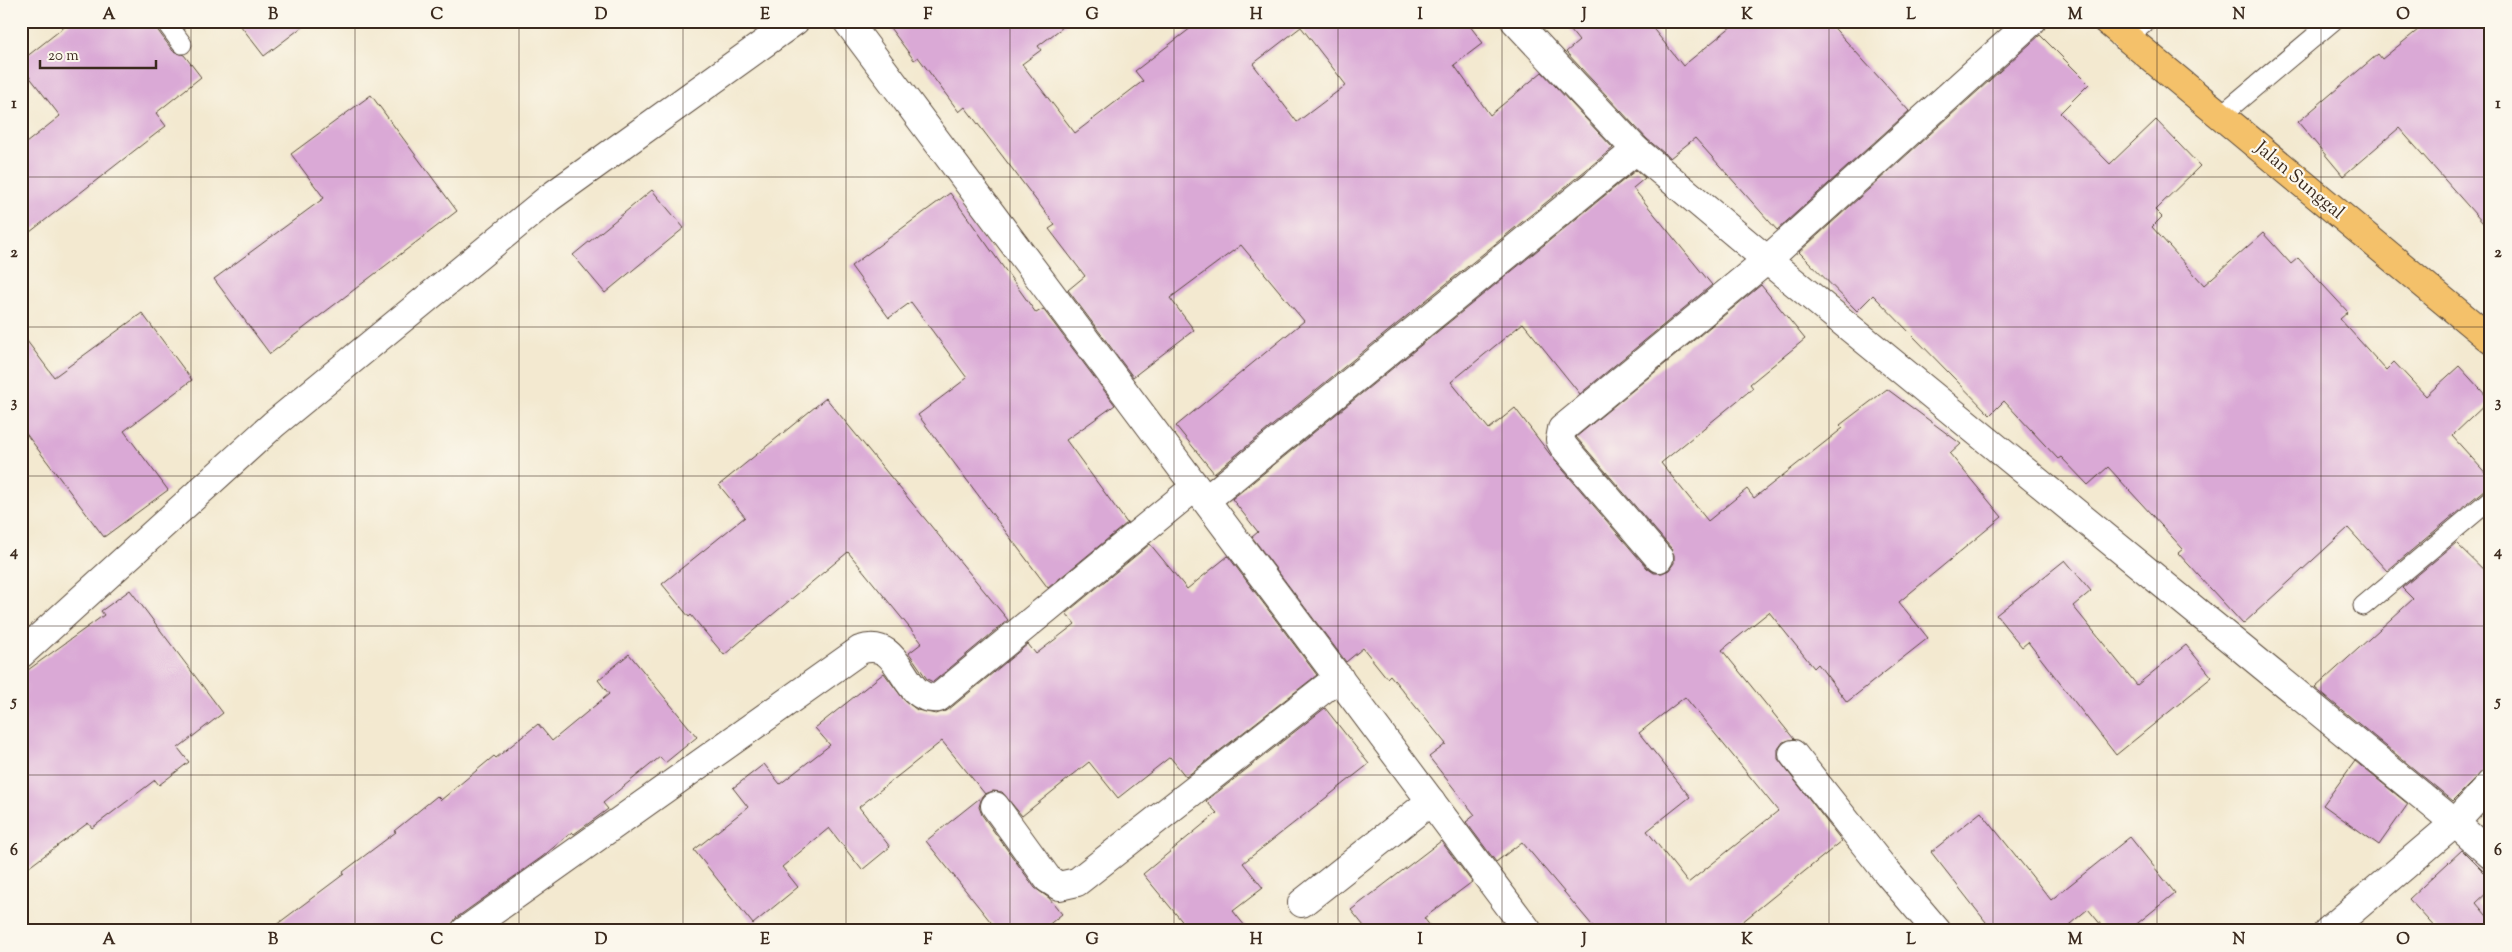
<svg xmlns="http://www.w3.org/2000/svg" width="2512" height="952" viewBox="0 0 2512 952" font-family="'Sorts Mill Goudy',serif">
<rect width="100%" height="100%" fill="#fbf7ec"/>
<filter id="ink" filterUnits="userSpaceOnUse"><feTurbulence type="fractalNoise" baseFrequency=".02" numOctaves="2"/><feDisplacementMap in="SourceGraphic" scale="10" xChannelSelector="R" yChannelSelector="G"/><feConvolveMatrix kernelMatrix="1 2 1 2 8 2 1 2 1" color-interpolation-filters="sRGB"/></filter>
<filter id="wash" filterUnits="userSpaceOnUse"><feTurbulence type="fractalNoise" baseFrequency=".0096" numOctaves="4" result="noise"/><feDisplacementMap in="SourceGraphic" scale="20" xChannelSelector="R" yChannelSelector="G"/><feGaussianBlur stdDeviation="1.12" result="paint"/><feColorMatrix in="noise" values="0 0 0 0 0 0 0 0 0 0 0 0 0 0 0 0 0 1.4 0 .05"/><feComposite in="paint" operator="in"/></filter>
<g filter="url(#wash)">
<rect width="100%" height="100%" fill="#f3e9d0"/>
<g id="blocks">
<g fill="#daa9d6" fill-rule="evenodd">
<path d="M 72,21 L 154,21 L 156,28 L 173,51 L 184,55 L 201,77 L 156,113 L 166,126 L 21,239 L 21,147 L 60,116 L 21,66 L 21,61 Z"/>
<path d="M 237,21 L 310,21 L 264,56 Z"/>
<path d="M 885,21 L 1071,21 L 1038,46 L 1041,50 L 1022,64 L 1075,133 L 1143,81 L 1135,71 L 1200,21 L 1466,21 L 1483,43 L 1454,65 L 1490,115 L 1542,72 L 1613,148 L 1214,473 L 1176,426 L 1304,321 L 1241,245 L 1170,298 L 1194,330 L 1133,377 L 1068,290 L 1085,276 L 1049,229 L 1055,225 L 965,107 L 959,112 L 918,57 L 914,60 ZM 1301,27 L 1346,85 L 1297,122 L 1253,64 Z"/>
<path d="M 1563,21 L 1647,21 L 1683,66 L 1738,21 L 1828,21 L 1909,111 L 1777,230 L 1695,138 L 1670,158 L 1647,139 L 1566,52 L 1579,41 Z"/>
<path d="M 2429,21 L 2491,21 L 2491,232 L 2399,128 L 2343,176 L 2298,122 L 2378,54 L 2382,59 Z"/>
<path d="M 2040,35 L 2089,84 L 2060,113 L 2110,164 L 2156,120 L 2200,166 L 2155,210 L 2162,217 L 2152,227 L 2204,285 L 2263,233 L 2291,264 L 2298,258 L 2348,312 L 2340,319 L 2386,370 L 2394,362 L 2426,396 L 2459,366 L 2490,400 L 2452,436 L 2491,479 L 2491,484 L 2387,571 L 2348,528 L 2243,624 L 2178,553 L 2183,549 L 2108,467 L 2088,485 L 2061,457 L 2058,459 L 2004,401 L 1990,415 L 1873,295 L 1857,311 L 1799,252 Z"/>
<path d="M 371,95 L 457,211 L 270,354 L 214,279 L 324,198 L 291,154 Z"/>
<path d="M 1636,170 L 1645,178 L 1633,188 L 1712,285 L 1580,394 L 1523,323 L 1451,382 L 1489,429 L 1515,408 L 1552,457 L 1647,568 L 1654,573 L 1662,573 L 1669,570 L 1674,563 L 1674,555 L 1671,548 L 1576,437 L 1761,285 L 1805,339 L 1750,384 L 1753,388 L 1661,463 L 1708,521 L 1747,489 L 1754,498 L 1843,428 L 1840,425 L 1887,389 L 1961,444 L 1950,454 L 2002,517 L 1899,602 L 1928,638 L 1847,702 L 1818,664 L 1814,668 L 1769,612 L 1722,650 L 1794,739 L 1783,742 L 1778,749 L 1778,759 L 1842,841 L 1731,931 L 1597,931 L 1522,842 L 1496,862 L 1466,822 L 1475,815 L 1429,757 L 1446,744 L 1390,675 L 1387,678 L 1363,648 L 1346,662 L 1252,537 L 1258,532 L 1232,499 ZM 1685,697 L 1778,811 L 1688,883 L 1647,831 L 1690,797 L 1639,733 Z"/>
<path d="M 652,190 L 684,228 L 605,293 L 573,255 Z"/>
<path d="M 950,193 L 1036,313 L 1043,309 L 1115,405 L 1066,440 L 1127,523 L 1048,588 L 918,415 L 967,378 L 911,302 L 889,318 L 851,266 Z"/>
<path d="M 142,313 L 192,380 L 124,431 L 168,490 L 104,537 L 21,427 L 21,333 L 54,377 Z"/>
<path d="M 826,398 L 1008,620 L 933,682 L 927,679 L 909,653 L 922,643 L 848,552 L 724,655 L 691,615 L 689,617 L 662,584 L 745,517 L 719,485 Z"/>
<path d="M 2456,543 L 2491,577 L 2491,763 L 2453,801 L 2315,688 L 2413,599 L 2402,588 Z"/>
<path d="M 1150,544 L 1187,589 L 1228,556 L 1317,675 L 1186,777 L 1170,757 L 1118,798 L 1089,762 L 1022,816 L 1002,792 L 993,791 L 985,794 L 981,800 L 979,807 L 982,815 L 1035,888 L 1049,898 L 1062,914 L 1041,931 L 998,931 L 926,841 L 985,794 L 942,741 L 859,807 L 890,847 L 862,870 L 829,828 L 782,867 L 798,887 L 753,924 L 694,850 L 748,807 L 733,788 L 764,764 L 780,784 L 830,745 L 815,728 L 884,673 L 904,700 L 917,710 L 936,714 L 948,710 L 1028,644 L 1036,654 L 1075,624 L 1066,613 Z"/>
<path d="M 2065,560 L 2091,591 L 2073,606 L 2137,685 L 2186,645 L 2212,677 L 2116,755 L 2028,642 L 2022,647 L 1996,615 Z"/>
<path d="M 130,590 L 223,713 L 178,748 L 189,762 L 159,785 L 155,780 L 92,828 L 88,823 L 21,873 L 21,675 L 104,615 L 101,611 Z"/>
<path d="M 629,654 L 697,737 L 665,763 L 660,757 L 603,803 L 608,809 L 596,818 L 574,834 L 572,832 L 542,857 L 456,918 L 448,931 L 268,931 L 344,874 L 343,872 L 396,832 L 394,831 L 437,796 L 441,800 L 494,756 L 496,758 L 538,724 L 552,741 L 609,694 L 598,680 Z"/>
<path d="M 1325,708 L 1369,764 L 1243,863 L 1263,888 L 1233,911 L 1249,931 L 1190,931 L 1143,874 L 1217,813 L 1206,801 Z"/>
<path d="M 2355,761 L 2408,804 L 2379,845 L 2323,805 Z"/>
<path d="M 1981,812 L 2051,900 L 2130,837 L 2175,893 L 2128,931 L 2106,931 L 2088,909 L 2070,924 L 2075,931 L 1993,931 L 1931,852 Z"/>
<path d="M 1441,841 L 1472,882 L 1424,918 L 1434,931 L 1368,931 L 1351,910 Z"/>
<path d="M 2462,850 L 2491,879 L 2491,889 L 2476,903 L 2491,921 L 2491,931 L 2438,931 L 2409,899 Z"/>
</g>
</g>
</g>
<g filter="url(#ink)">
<use href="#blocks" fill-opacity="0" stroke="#574739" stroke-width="1"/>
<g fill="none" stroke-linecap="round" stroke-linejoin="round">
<g stroke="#574739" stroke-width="21">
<g id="lane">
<path d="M 165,21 L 182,44"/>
<path d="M 2220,116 L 2333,21"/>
<path d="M 2363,606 L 2491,499"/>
</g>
</g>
<g stroke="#574739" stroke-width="30">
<g id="street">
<path d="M 847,21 L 1528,931"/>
<path d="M 1515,21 L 1636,150 L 1767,260 L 2455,823 L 2491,855"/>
<path d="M 2123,35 L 2140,21"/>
<path d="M 1206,500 L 1636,150"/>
<path d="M 1659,558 L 1564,447 L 1560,440 L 1562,429 L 1767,260 L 2032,21"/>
<path d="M 21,654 L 274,424 L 549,198 L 795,21"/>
<path d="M 1793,754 L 1885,870 L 1937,931"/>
<path d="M 995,806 L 1048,879 L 1059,886 L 1077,882 L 1339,677"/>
<path d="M 1302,903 L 1431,801"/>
<path d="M 465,931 L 860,650 C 904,635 900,703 938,698 L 1195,487"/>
<path d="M 2328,931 L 2455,823 L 2491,783"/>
</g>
</g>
<g stroke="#574739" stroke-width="30">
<path id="primary" d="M 2107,21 L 2491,340"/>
</g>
<use href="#lane" stroke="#fff" stroke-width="19"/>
<use href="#street" stroke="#fff" stroke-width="28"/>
<use href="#primary" stroke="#f4c16b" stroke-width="28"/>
</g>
</g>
<path fill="none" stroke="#3b2a1e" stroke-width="1" stroke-opacity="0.55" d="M 191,21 L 191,931M 355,21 L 355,931M 519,21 L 519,931M 683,21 L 683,931M 846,21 L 846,931M 1010,21 L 1010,931M 1174,21 L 1174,931M 1338,21 L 1338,931M 1502,21 L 1502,931M 1666,21 L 1666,931M 1829,21 L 1829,931M 1993,21 L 1993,931M 2157,21 L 2157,931M 2321,21 L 2321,931M 21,177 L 2491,177M 21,327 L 2491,327M 21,476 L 2491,476M 21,626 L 2491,626M 21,775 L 2491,775"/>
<g text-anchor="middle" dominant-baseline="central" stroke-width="4.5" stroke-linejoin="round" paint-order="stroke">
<g font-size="19" fill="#3b2a1e" stroke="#fbf7ec">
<text transform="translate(2299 181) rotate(40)">Jalan Sunggal</text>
</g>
</g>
<rect width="2512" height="952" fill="none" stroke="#fbf7ec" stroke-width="55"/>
<path d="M40 60v8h116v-8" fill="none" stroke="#3b2a1e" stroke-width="2.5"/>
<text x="48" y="60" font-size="15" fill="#3b2a1e" stroke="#fbf7ec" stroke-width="4" paint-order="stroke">20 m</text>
<rect x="28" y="28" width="2456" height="896" fill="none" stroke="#3b2a1e" stroke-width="2"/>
<g font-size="16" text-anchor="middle" font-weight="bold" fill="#3b2a1e">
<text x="109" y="19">A</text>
<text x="273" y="19">B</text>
<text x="437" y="19">C</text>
<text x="601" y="19">D</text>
<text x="765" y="19">E</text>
<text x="928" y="19">F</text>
<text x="1092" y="19">G</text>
<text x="1256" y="19">H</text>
<text x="1420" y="19">I</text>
<text x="1584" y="19">J</text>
<text x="1747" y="19">K</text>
<text x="1911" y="19">L</text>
<text x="2075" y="19">M</text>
<text x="2239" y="19">N</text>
<text x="2403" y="19">O</text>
<text x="14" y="108">1</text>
<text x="2498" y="108">1</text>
<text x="14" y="257">2</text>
<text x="2498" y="257">2</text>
<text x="14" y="407">3</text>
<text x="2498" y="407">3</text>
<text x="14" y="556">4</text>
<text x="2498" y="556">4</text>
<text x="14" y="706">5</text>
<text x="2498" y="706">5</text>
<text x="14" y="855">6</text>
<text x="2498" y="855">6</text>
<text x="109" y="944">A</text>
<text x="273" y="944">B</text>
<text x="437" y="944">C</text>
<text x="601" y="944">D</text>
<text x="765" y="944">E</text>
<text x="928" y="944">F</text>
<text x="1092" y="944">G</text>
<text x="1256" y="944">H</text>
<text x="1420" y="944">I</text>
<text x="1584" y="944">J</text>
<text x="1747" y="944">K</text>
<text x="1911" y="944">L</text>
<text x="2075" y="944">M</text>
<text x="2239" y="944">N</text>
<text x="2403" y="944">O</text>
</g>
</svg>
